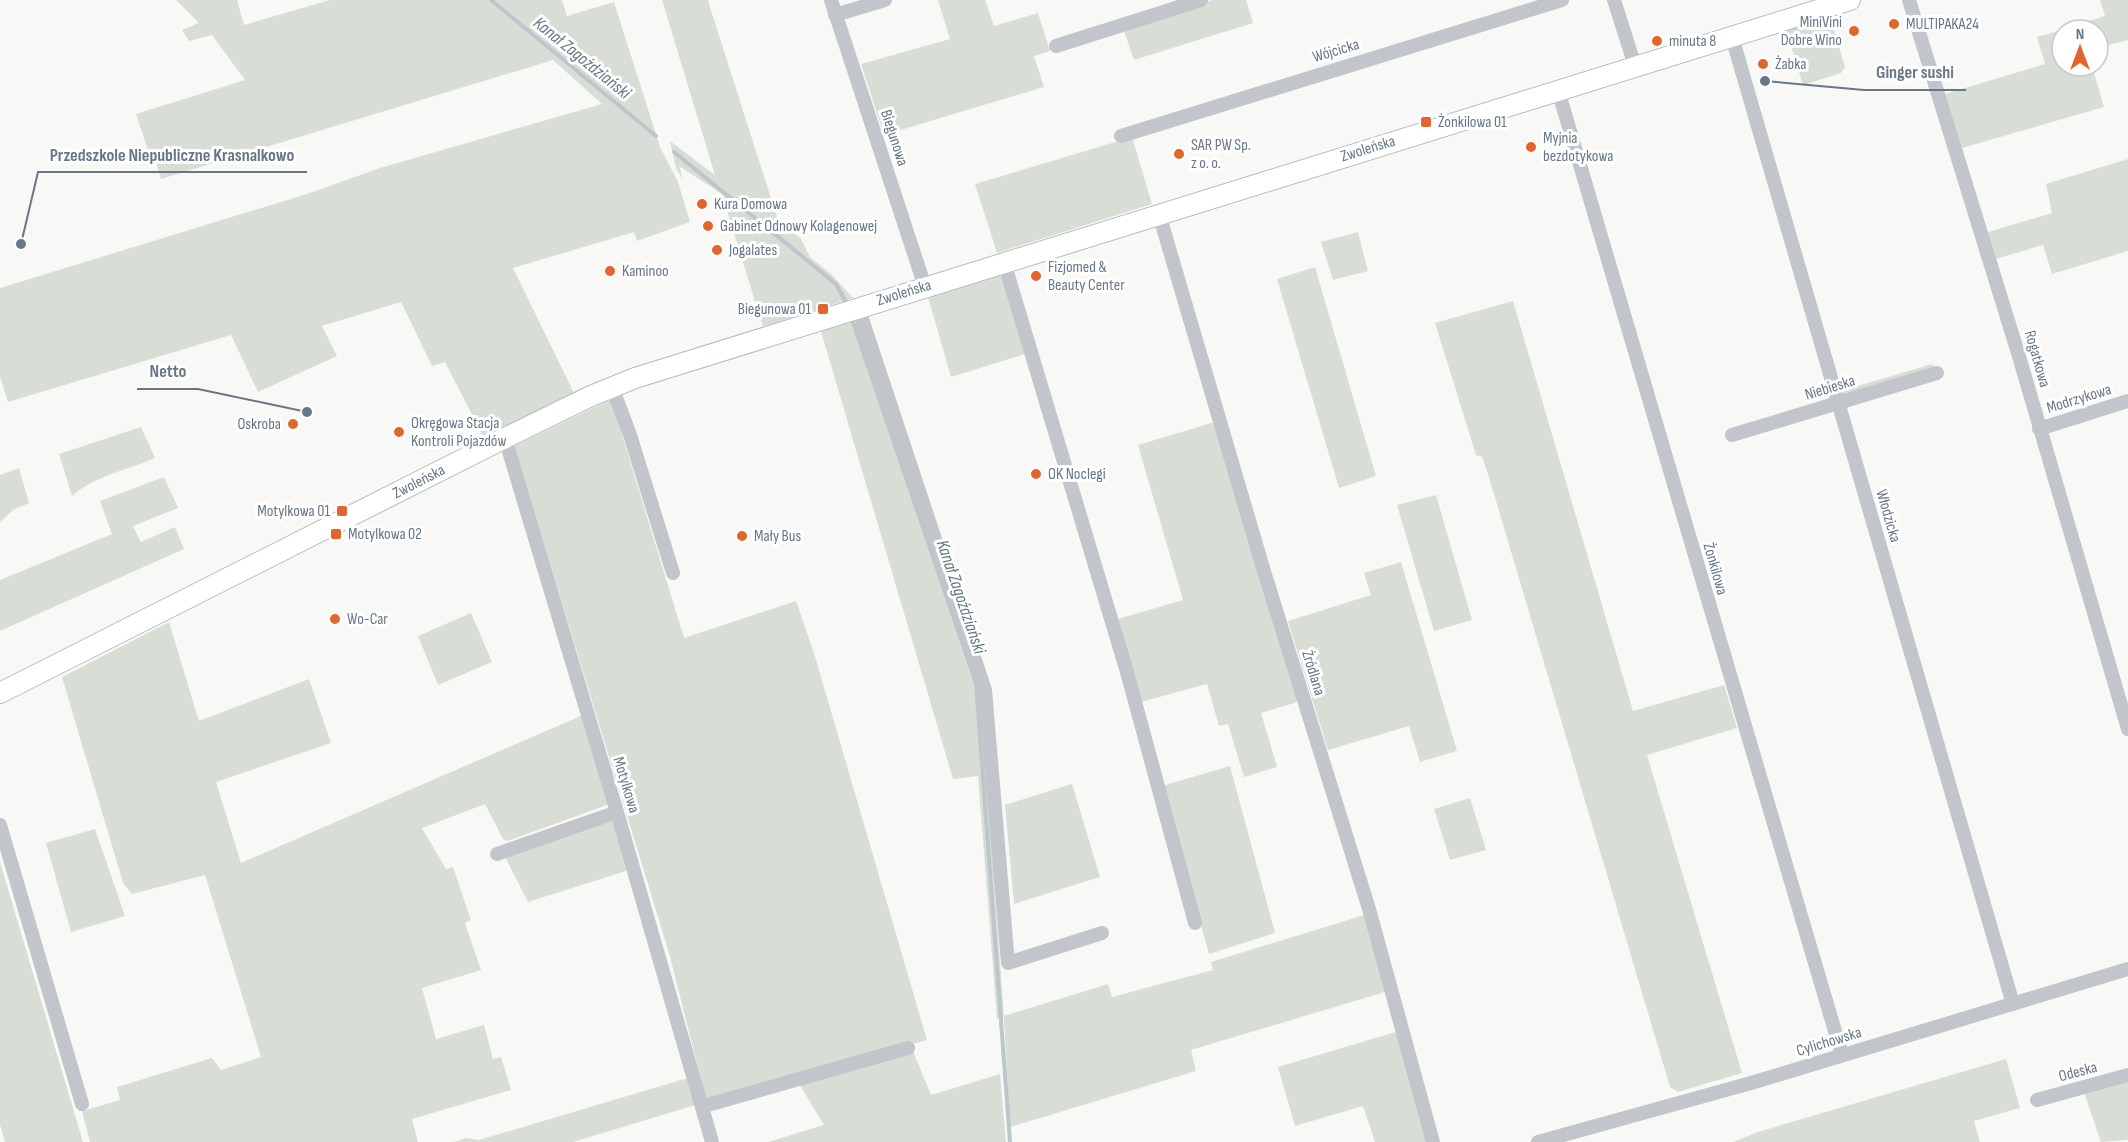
<svg xmlns="http://www.w3.org/2000/svg" width="2128" height="1142" viewBox="0 0 2128 1142" font-family="'Sofia Sans Condensed',sans-serif">
<rect width="100%" height="100%" fill="#f8f9f6"/>
<g fill="#d8ded5">
<path d="M 176,0 L 237,0 L 244,25 L 330,0 L 562,0 L 567,16 L 614,2 L 660,147 L 678,182 L 690,222 L 637,241 L 634,232 L 513,268 L 574,393 L 484,438 L 445,362 L 432,366 L 401,302 L 322,326 L 337,356 L 258,392 L 231,335 L 8,402 L 0,377 L 0,288 L 307,194 L 380,168 L 602,104 L 553,60 L 161,179 L 153,152 L 149,153 L 136,114 L 245,80 L 212,35 L 189,41 L 182,30 L 199,23 Z"/>
<path d="M 662,0 L 710,0 L 708,1 L 778,220 L 801,239 L 810,257 L 831,274 L 853,298 L 763,327 L 722,194 L 679,166 L 683,180 L 676,168 L 670,141 L 715,175 Z"/>
<path d="M 938,0 L 985,0 L 994,26 L 1038,13 L 1050,51 L 1034,56 L 1044,87 L 884,135 L 861,64 L 950,39 Z"/>
<path d="M 1212,0 L 1246,0 L 1253,23 L 1134,60 L 1123,28 Z"/>
<path d="M 2100,0 L 2128,0 L 2128,40 L 2098,48 L 2098,30 L 2062,30 L 2105,16 Z"/>
<path d="M 1830,16 L 1845,67 L 1841,73 L 1803,85 L 1786,29 Z"/>
<path d="M 2062,30 L 2062,66 L 2092,66 L 2104,107 L 1962,148 L 1945,94 L 2045,64 L 2037,37 Z"/>
<path d="M 1132,137 L 1152,204 L 997,253 L 975,184 Z"/>
<path d="M 2128,159 L 2128,251 L 2052,274 L 2043,245 L 1996,259 L 1988,232 L 2052,213 L 2046,184 Z"/>
<path d="M 1358,232 L 1368,271 L 1333,280 L 1321,242 Z"/>
<path d="M 1315,267 L 1376,476 L 1339,488 L 1277,279 Z"/>
<path d="M 1002,274 L 1025,354 L 951,377 L 928,297 Z"/>
<path d="M 1513,301 L 1633,711 L 1724,685 L 1737,728 L 1647,755 L 1742,1073 L 1678,1092 L 1670,1087 L 1488,474 L 1482,457 L 1476,455 L 1435,323 Z"/>
<path d="M 857,319 L 980,689 L 1004,1016 L 1108,984 L 1112,997 L 1213,970 L 1211,962 L 1364,915 L 1385,992 L 1191,1050 L 1196,1071 L 1010,1127 L 1004,1017 L 997,1019 L 978,776 L 953,779 L 820,328 Z"/>
<path d="M 1932,364 L 1934,367 L 1843,396 L 1841,391 Z"/>
<path d="M 608,401 L 612,402 L 684,638 L 796,601 L 814,653 L 927,1040 L 707,1103 L 669,953 L 514,446 Z"/>
<path d="M 1215,422 L 1301,701 L 1261,713 L 1277,767 L 1244,777 L 1228,724 L 1219,726 L 1207,684 L 1141,702 L 1118,619 L 1183,600 L 1138,445 Z"/>
<path d="M 141,427 L 155,458 C 126,471 96,475 72,496 L 59,454 Z"/>
<path d="M 19,468 L 29,503 L 13,510 L 0,522 L 0,475 Z"/>
<path d="M 164,477 L 178,508 L 133,526 L 141,542 L 175,527 L 184,549 L 0,631 L 0,580 L 112,534 L 100,501 Z"/>
<path d="M 1436,495 L 1472,620 L 1434,631 L 1397,505 Z"/>
<path d="M 1401,562 L 1457,751 L 1420,762 L 1409,726 L 1328,750 L 1288,621 L 1371,595 L 1364,573 Z"/>
<path d="M 471,613 L 492,662 L 438,685 L 418,636 Z"/>
<path d="M 169,622 L 199,721 L 309,679 L 331,743 L 216,782 L 241,863 L 583,715 L 610,804 L 507,841 L 503,839 L 485,804 L 422,828 L 446,869 L 453,867 L 471,920 L 465,923 L 481,970 L 422,988 L 436,1039 L 484,1025 L 493,1059 L 501,1057 L 511,1090 L 412,1119 L 418,1142 L 90,1142 L 82,1111 L 120,1100 L 117,1087 L 212,1058 L 221,1070 L 261,1057 L 205,875 L 132,894 L 123,883 L 62,677 Z"/>
<path d="M 1230,766 L 1275,933 L 1209,954 L 1162,786 Z"/>
<path d="M 1072,784 L 1100,877 L 1014,904 L 1005,805 Z"/>
<path d="M 1470,798 L 1486,850 L 1450,860 L 1434,809 Z"/>
<path d="M 613,818 L 629,870 L 528,902 L 505,857 Z"/>
<path d="M 95,829 L 125,916 L 71,932 L 46,843 Z"/>
<path d="M 0,862 L 83,1142 L 5,1142 L 0,1125 Z"/>
<path d="M 1399,1031 L 1428,1142 L 1375,1142 L 1363,1106 L 1295,1126 L 1278,1067 Z"/>
<path d="M 912,1049 L 931,1095 L 1000,1074 L 1006,1142 L 768,1142 L 824,1125 L 798,1082 Z"/>
<path d="M 2006,1059 L 2020,1108 L 1974,1121 L 1980,1142 L 1733,1142 L 1758,1132 Z"/>
<path d="M 691,1077 L 699,1104 L 573,1142 L 454,1142 L 466,1138 L 479,1140 Z"/>
<path d="M 2128,1079 L 2128,1140 L 2101,1142 L 2084,1092 Z"/>
</g>
<g fill="none" stroke-linecap="round" stroke-linejoin="round">
<g stroke="#bcc6cb" stroke-width="4">
<path d="M 491,0 L 656,136"/>
<path d="M 674,152 L 836,284 L 848,306"/>
<path d="M 851,316 L 976,683 L 1010,1142"/>
</g>
<g stroke="#b6bbc0" stroke-width="22">
<path id="secondary" d="M 0,693 L 505,438 L 591,396 L 635,378 L 1850,0"/>
</g>
<g stroke="#c2c5ca" stroke-width="14">
<path d="M 831,0 L 925,287"/>
<path d="M 1614,0 L 1635,66"/>
<path d="M 1909,0 L 2018,353 L 2128,729"/>
<path d="M 835,15 L 885,0"/>
<path d="M 1732,37 L 2013,1004"/>
<path d="M 1056,46 L 1201,0"/>
<path d="M 1558,90 L 1842,1055"/>
<path d="M 1121,136 L 1562,0"/>
<path d="M 1159,214 L 1263,568 L 1369,909 L 1433,1142"/>
<path d="M 1004,262 L 1127,672 L 1195,923"/>
<path d="M 858,307 L 985,690 L 1008,963 L 1102,933"/>
<path d="M 612,387 L 630,435 L 673,573"/>
<path d="M 2039,429 L 2128,401"/>
<path d="M 1732,435 L 1937,373"/>
<path d="M 505,438 L 617,812 L 712,1142"/>
<path d="M 0,825 L 82,1104"/>
<path d="M 497,854 L 617,812"/>
<path d="M 2037,1100 L 2128,1075"/>
<path d="M 704,1106 L 908,1048"/>
<path d="M 1538,1142 L 1751,1083 L 2128,969"/>
</g>
<use href="#secondary" stroke="#fff" stroke-width="20"/>
</g>
<g fill="#e2652d" stroke="#fff" stroke-width="2">
<circle cx="1894" cy="24" r="6"/>
<circle cx="1854" cy="31" r="6"/>
<circle cx="1657" cy="41" r="6"/>
<circle cx="1763" cy="64" r="6"/>
<rect x="1420" y="116" width="12" height="12" rx="3"/>
<circle cx="1531" cy="147" r="6"/>
<circle cx="1179" cy="154" r="6"/>
<circle cx="702" cy="204" r="6"/>
<circle cx="708" cy="226" r="6"/>
<circle cx="717" cy="250" r="6"/>
<circle cx="610" cy="271" r="6"/>
<circle cx="1036" cy="276" r="6"/>
<rect x="817" y="303" width="12" height="12" rx="3"/>
<circle cx="293" cy="424" r="6"/>
<circle cx="399" cy="432" r="6"/>
<circle cx="1036" cy="474" r="6"/>
<rect x="336" y="505" width="12" height="12" rx="3"/>
<rect x="330" y="528" width="12" height="12" rx="3"/>
<circle cx="742" cy="536" r="6"/>
<circle cx="335" cy="619" r="6"/>
</g>
<g text-anchor="middle" dominant-baseline="central" stroke-width="6" stroke-linejoin="round" paint-order="stroke">
<g font-size="16" fill="#687787" stroke="#fff" text-anchor="start">
<text x="1842" y="22" text-anchor="end">MiniVini<tspan x="1842" dy="18">Dobre Wino</tspan></text>
<text x="1906" y="24">MULTIPAKA24</text>
<text x="1669" y="41">minuta 8</text>
<text x="1775" y="64">Żabka</text>
<text x="1438" y="122">Żonkilowa 01</text>
<text x="1543" y="138">Myjnia<tspan x="1543" dy="18">bezdotykowa</tspan></text>
<text x="1191" y="145">SAR PW Sp.<tspan x="1191" dy="18">z o. o.</tspan></text>
<text x="714" y="204">Kura Domowa</text>
<text x="720" y="226">Gabinet Odnowy Kolagenowej</text>
<text x="729" y="250">Jogalates</text>
<text x="1048" y="267">Fizjomed &amp;<tspan x="1048" dy="18">Beauty Center</tspan></text>
<text x="622" y="271">Kaminoo</text>
<text x="811" y="309" text-anchor="end">Biegunowa 01</text>
<text x="411" y="423">Okręgowa Stacja<tspan x="411" dy="18">Kontroli Pojazdów</tspan></text>
<text x="281" y="424" text-anchor="end">Oskroba</text>
<text x="1048" y="474">OK Noclegi</text>
<text x="330" y="511" text-anchor="end">Motylkowa 01</text>
<text x="348" y="534">Motylkowa 02</text>
<text x="754" y="536">Mały Bus</text>
<text x="347" y="619">Wo-Car</text>
</g>
<g font-size="16" fill="#687787" stroke="#fff">
<text transform="translate(1336 51) rotate(-17)">Wójcicka</text>
<text transform="translate(894 138) rotate(72)">Biegunowa</text>
<text transform="translate(1368 149) rotate(-17)">Zwoleńska</text>
<text transform="translate(904 293) rotate(-17)">Zwoleńska</text>
<text transform="translate(2037 359) rotate(74)">Rogatkowa</text>
<text transform="translate(1830 388) rotate(-17)">Niebieska</text>
<text transform="translate(2079 399) rotate(-17)">Modrzykowa</text>
<text transform="translate(419 482) rotate(-27)">Zwoleńska</text>
<text transform="translate(1888 516) rotate(74)">Włodzicka</text>
<text transform="translate(1715 569) rotate(74)">Żonkilowa</text>
<text transform="translate(1313 673) rotate(73)">Źródlana</text>
<text transform="translate(626 785) rotate(73)">Motylkowa</text>
<text transform="translate(1829 1042) rotate(-17)">Cylichowska</text>
<text transform="translate(2078 1072) rotate(-15)">Odeska</text>
</g>
<g font-size="18" font-style="italic" fill="#637782" stroke="#fff">
<text transform="translate(582 58) rotate(39)">Kanał Zagoździański</text>
<text transform="translate(961 597) rotate(71)">Kanał Zagoździański</text>
</g>
</g>
<path fill="none" stroke="#687787" stroke-width="2" d="M1765 81L1864 90H1966M21 244L38 172H307M307 412L198 389H137"/>
<g fill="#687787" stroke="#fff" stroke-width="2">
<circle cx="1765" cy="81" r="6"/>
<circle cx="21" cy="244" r="6"/>
<circle cx="307" cy="412" r="6"/>
</g>
<g font-size="18" text-anchor="middle" font-weight="bold" fill="#687787" stroke="#fff" stroke-width="6" stroke-linejoin="round" paint-order="stroke">
<text x="1915" y="78">Ginger sushi</text>
<text x="172" y="161">Przedszkole Niepubliczne Krasnalkowo</text>
<text x="168" y="377">Netto</text>
</g>
<g transform="translate(2080 48)"><circle r="28" fill="#ffffff" stroke="#c3c9cf" stroke-width="1.5"/>
<path d="M0-4.5L10 22L0 15L-10 22Z" fill="#e2652d"/>
<text y="-9" font-size="16" font-weight="bold" text-anchor="middle" fill="#687787">N</text>
</g>
</svg>
